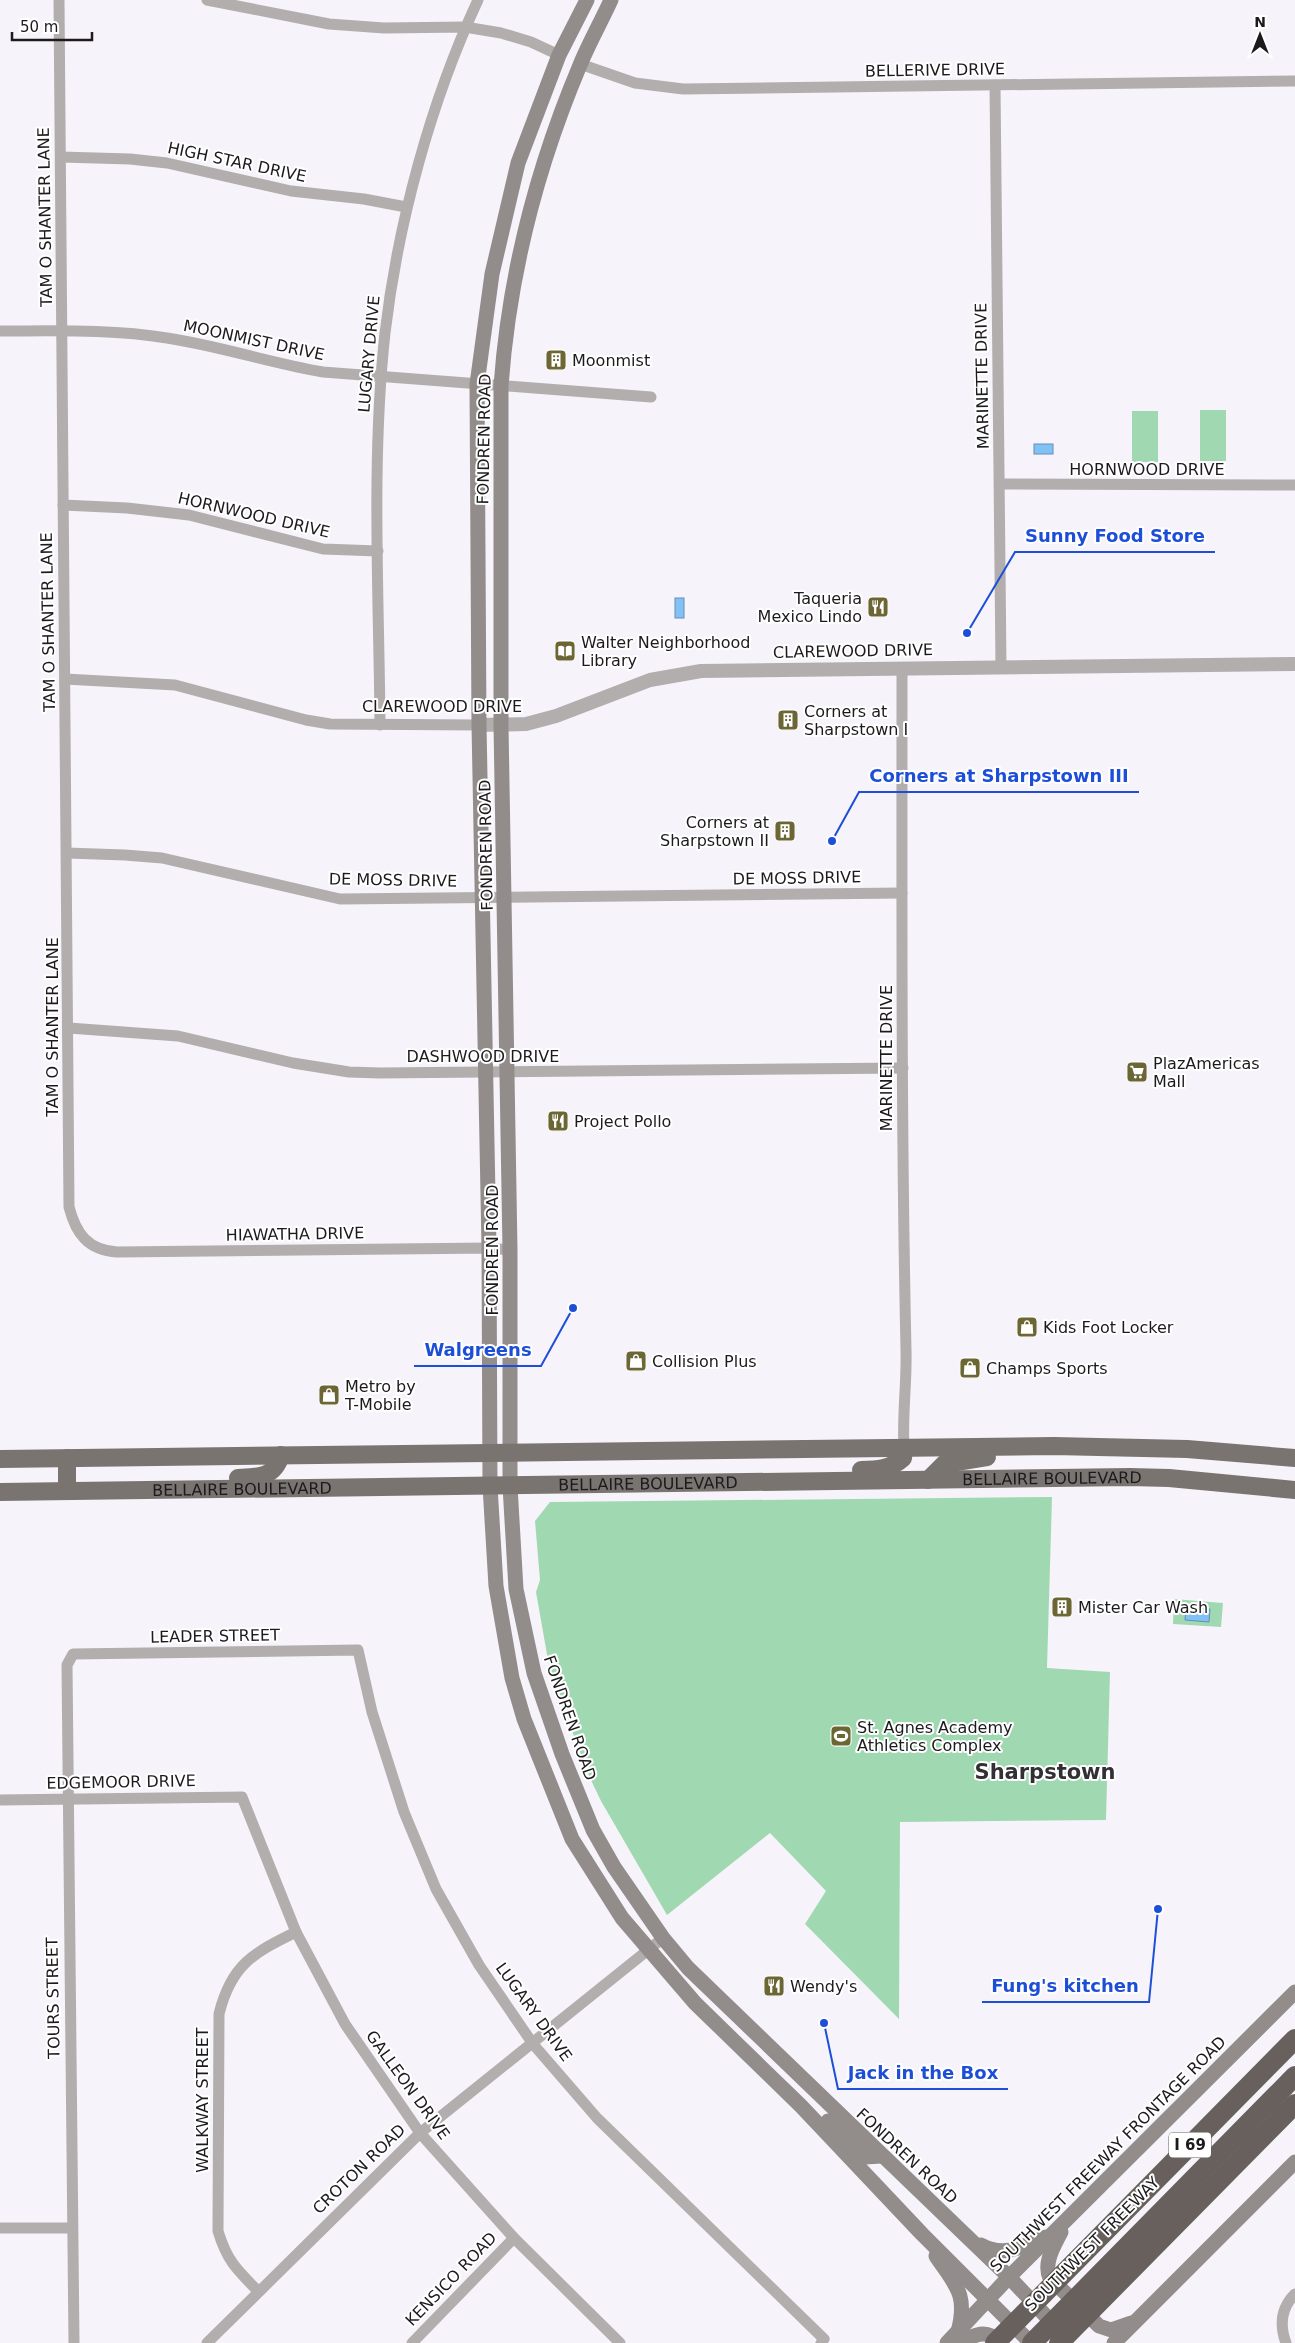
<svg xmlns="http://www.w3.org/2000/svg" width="1295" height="2343" viewBox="0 0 1295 2343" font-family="'DejaVu Sans',sans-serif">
<rect width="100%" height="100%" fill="#f7f3fa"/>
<g fill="#a0d9b1">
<rect x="1200" y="410" width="26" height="51"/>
<rect x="1132" y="411" width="26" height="51"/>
<path d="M 1052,1497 L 1047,1668 L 1110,1672 L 1106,1820 L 900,1822 L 899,2019 L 805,1924 L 826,1891 L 770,1833 L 667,1915 L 601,1801 L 589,1776 L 559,1696 L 548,1660 L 536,1592 L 540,1580 L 535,1521 L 550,1502 Z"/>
<path d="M 1174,1599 L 1223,1603 L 1221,1627 L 1173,1624 Z"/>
</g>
<g fill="#81c1f5" stroke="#638fb4">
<rect x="1034" y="444" width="19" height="10"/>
<rect x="675" y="598" width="9" height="20"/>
<path d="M 1186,1607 L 1210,1609 L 1209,1622 L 1185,1620 Z"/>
</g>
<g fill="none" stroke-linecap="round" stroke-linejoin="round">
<g stroke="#b2aead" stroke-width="11">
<path d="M 59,0 L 69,1207 C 76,1234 88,1250 117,1252 L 489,1248 L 510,1250"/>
<path d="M 207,0 L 329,24 L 384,28 L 465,27 L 501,33 L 531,42 L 559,55"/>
<path d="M 580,64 L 635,83 L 683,89 L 1295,81"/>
<path d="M 995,85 L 1001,666"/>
<path d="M 61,157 L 130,159 L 167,163 L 291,191 L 364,199 L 406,207"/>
<path d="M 0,331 C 56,331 112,329 167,338 C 220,346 270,363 323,372 L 651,397"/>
<path d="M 1000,484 L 1295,485"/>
<path d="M 63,505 L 127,508 L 189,515 L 323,549 L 378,551"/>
<path d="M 902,668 C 902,895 901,1123 906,1350 C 907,1383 902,1415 904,1448"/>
<path d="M 65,679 L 175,685 L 306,720 L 330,724 L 479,725"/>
<path d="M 380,725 C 379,595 371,462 385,333 C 398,222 431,101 478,0"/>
<path d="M 67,853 L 125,855 L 162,858 L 340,899 L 902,893"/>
<path d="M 69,1028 L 178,1036 L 293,1063 L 349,1072 L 380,1073 L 903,1068"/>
<path d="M 0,1800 L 242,1797 L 296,1932 L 345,2024 L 420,2133 L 514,2238 L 620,2343"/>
<path d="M 0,2228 L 72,2228"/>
<path d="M 258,2291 C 237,2270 227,2261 218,2231 L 219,2014 C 231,1965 253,1953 296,1932"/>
<path d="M 74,2343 L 67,1665 L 73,1654 L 358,1650 L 372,1712 L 404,1812 L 436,1889 L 479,1965 L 533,2044 L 597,2118 L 824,2339 L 821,2343"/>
<path d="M 207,2343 L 420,2133 L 663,1938"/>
<path d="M 412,2343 L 514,2238"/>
<path d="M 1286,2343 C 1279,2324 1281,2308 1295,2294"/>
</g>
<path stroke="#b2aead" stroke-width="14" d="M 479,725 L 526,724 L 556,716 L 650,680 L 701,671 L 1295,664"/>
<g stroke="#928d8a" stroke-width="15">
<path d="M 587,0 L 559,55 L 518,163 L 492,274 L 477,384 L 479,725 L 489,1248 L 490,1486 L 496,1586 L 512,1678 L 524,1719 L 572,1839 L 622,1918 L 695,2003 L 801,2106 L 922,2234 L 1031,2343"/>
<path d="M 611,0 C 601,22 589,43 580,65 C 537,167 509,275 501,386 L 501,725 L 510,1250 L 510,1486 L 516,1589 L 534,1673 L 562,1754 L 593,1830 L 614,1867 L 663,1938 L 688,1968 L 1009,2277 L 1060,2331"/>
<path d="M 828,2121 L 865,2157 L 881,2156"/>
<path d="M 1061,2232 C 1054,2246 1043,2263 1050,2278 L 1099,2326 L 1111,2330 L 1131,2323"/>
<path d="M 981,2245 C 1005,2258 1023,2246 1046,2237"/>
<path d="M 936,2256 C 956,2286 968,2294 958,2332"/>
<path d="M 947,2343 L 1009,2277 L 1295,1992"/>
<path d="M 956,2343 C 975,2336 985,2327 1001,2343"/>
<path d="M 1114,2343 L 1295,2162"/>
</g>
<g stroke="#7a7471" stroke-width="18">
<path d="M 67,1458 L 67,1491"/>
<path d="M 0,1459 L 1054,1446 L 1187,1449 L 1295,1458"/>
<path d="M 861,1470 C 877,1470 891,1469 903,1458 L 904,1448"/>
<path d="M 238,1478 C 259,1477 274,1478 281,1455"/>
<path d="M 928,1480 L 944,1464 L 987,1457"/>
<path id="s1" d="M 0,1492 L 1130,1477 L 1169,1478 L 1295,1490"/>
</g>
<g stroke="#67605c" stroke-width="20">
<path d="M 995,2343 L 1295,2039"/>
<path d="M 1032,2343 L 1295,2076"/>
<path d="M 1059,2343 L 1295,2104"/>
</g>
</g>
<defs>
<g id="building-square" transform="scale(1.125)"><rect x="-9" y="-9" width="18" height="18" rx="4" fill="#6b6633" stroke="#fff"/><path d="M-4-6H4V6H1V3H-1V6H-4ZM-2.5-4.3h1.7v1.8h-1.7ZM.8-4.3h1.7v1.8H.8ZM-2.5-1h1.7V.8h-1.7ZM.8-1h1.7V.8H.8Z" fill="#fff"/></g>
<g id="restaurant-square" transform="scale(1.125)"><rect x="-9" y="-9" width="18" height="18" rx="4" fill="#6b6633" stroke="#fff"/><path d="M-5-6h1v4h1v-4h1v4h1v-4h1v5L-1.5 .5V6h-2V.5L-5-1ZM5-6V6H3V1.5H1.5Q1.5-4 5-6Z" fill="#fff"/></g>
<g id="library-square" transform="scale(1.125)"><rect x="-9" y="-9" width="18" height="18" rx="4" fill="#6b6633" stroke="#fff"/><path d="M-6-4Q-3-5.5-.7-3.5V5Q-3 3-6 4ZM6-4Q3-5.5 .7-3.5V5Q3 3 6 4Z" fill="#fff"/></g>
<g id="supermarket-square" transform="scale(1.125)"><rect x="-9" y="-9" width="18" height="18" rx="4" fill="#6b6633" stroke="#fff"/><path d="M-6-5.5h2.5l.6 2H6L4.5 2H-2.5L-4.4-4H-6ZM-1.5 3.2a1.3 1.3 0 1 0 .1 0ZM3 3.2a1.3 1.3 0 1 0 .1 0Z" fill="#fff"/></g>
<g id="shop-square" transform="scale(1.125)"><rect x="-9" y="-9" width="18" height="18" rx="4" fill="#6b6633" stroke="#fff"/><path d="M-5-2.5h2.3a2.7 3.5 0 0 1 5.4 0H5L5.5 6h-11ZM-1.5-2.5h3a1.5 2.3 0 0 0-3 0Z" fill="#fff"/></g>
<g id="stadium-square" transform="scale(1.125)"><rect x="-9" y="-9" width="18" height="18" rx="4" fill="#6b6633" stroke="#fff"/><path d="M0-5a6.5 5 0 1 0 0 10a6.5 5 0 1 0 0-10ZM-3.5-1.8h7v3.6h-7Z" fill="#fff"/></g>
</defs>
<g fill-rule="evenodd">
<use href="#building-square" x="556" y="360"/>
<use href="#restaurant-square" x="878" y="607"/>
<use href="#library-square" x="565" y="651"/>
<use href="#building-square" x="788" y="720"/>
<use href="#building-square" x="785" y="831"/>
<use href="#supermarket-square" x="1137" y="1072"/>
<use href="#restaurant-square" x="558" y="1121"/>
<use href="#shop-square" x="1027" y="1327"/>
<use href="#shop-square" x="636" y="1361"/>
<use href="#shop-square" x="970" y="1368"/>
<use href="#shop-square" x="329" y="1395"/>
<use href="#building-square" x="1062" y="1607"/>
<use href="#stadium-square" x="841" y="1736"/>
<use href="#restaurant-square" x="774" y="1986"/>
</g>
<g text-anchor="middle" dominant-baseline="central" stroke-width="4" stroke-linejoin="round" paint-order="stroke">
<rect fill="#fff" stroke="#605f61" stroke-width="1" x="1169" y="2132.5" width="42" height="25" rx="4"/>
<g font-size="15" font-weight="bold" fill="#1c1a1d">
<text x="1190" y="2145">I 69</text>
</g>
<g font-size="16" fill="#1c1a1d" stroke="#fff">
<text transform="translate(935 70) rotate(-1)">BELLERIVE DRIVE</text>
<text transform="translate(237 162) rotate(12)">HIGH STAR DRIVE</text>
<text transform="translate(45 217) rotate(-91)">TAM O SHANTER LANE</text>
<text transform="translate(254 340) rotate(12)">MOONMIST DRIVE</text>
<text transform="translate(369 354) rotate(-85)">LUGARY DRIVE</text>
<text transform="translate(982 376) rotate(-91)">MARINETTE DRIVE</text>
<text transform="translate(484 439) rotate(-89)">FONDREN ROAD</text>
<text x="1147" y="469">HORNWOOD DRIVE</text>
<text transform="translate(254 515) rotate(13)">HORNWOOD DRIVE</text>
<text transform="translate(48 622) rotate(-91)">TAM O SHANTER LANE</text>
<text transform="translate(853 651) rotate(-1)">CLAREWOOD DRIVE</text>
<text x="442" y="706">CLAREWOOD DRIVE</text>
<text transform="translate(486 845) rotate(-91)">FONDREN ROAD</text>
<text transform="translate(797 878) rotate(-1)">DE MOSS DRIVE</text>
<text transform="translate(393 880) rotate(1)">DE MOSS DRIVE</text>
<text transform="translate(52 1027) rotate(-90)">TAM O SHANTER LANE</text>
<text x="483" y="1056">DASHWOOD DRIVE</text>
<text transform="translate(886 1058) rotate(-90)">MARINETTE DRIVE</text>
<text transform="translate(295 1234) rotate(-1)">HIAWATHA DRIVE</text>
<text transform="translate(492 1250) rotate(-90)">FONDREN ROAD</text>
<text stroke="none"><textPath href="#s1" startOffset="1052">BELLAIRE BOULEVARD</textPath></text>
<text stroke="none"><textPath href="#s1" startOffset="648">BELLAIRE BOULEVARD</textPath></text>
<text stroke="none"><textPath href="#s1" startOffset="242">BELLAIRE BOULEVARD</textPath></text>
<text transform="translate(215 1636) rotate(-1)">LEADER STREET</text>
<text transform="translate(570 1718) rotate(71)">FONDREN ROAD</text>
<text transform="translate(121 1782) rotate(-1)">EDGEMOOR DRIVE</text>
<text transform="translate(53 1998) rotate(-91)">TOURS STREET</text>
<text transform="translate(534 2012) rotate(54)">LUGARY DRIVE</text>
<text transform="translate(408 2085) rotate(54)">GALLEON DRIVE</text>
<text transform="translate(202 2100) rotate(-90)">WALKWAY STREET</text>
<text transform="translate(1108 2154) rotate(-45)">SOUTHWEST FREEWAY FRONTAGE ROAD</text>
<text transform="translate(907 2156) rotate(43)">FONDREN ROAD</text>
<text transform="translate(359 2169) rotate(-44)">CROTON ROAD</text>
<text transform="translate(1092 2244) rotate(-45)">SOUTHWEST FREEWAY</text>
<text transform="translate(451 2279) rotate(-46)">KENSICO ROAD</text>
</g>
<g font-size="16" fill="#1c1a1d" stroke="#fff" text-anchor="start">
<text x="572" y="360">Moonmist</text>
<text x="862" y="598" text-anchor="end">Taqueria<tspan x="862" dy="18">Mexico Lindo</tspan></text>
<text x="581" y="642">Walter Neighborhood<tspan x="581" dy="18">Library</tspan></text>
<text x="804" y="711">Corners at<tspan x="804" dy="18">Sharpstown I</tspan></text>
<text x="769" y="822" text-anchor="end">Corners at<tspan x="769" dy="18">Sharpstown II</tspan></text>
<text x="1153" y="1063">PlazAmericas<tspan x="1153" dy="18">Mall</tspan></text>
<text x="574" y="1121">Project Pollo</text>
<text x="1043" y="1327">Kids Foot Locker</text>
<text x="652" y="1361">Collision Plus</text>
<text x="986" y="1368">Champs Sports</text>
<text x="345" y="1386">Metro by<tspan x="345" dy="18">T-Mobile</tspan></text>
<text x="1078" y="1607">Mister Car Wash</text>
<text x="857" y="1727">St. Agnes Academy<tspan x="857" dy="18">Athletics Complex</tspan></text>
<text x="790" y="1986">Wendy's</text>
</g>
<g font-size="21" font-weight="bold" fill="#333035" stroke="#fff">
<text x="1045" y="1772">Sharpstown</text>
</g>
</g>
<path fill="none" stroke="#1d4ed8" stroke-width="2" d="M967 633L1015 552H1215M832 841L859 792H1139M573 1308L541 1366H414M1158 1909L1149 2002H982M824 2023L838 2089H1008"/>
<g fill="#1d4ed8" stroke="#fff" stroke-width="2">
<circle cx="967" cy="633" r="5"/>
<circle cx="832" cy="841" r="5"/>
<circle cx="573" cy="1308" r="5"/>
<circle cx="1158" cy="1909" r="5"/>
<circle cx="824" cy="2023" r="5"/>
</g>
<g font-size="18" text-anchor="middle" font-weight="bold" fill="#1d4ed8" stroke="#fff" stroke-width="4" stroke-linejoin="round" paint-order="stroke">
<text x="1115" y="542">Sunny Food Store</text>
<text x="999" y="782">Corners at Sharpstown III</text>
<text x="478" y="1356">Walgreens</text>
<text x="1065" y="1992">Fung's kitchen</text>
<text x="923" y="2079">Jack in the Box</text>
</g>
<g transform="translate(1260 35)" stroke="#ffffff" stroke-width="4" paint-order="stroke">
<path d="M0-4L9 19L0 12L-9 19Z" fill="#1c1a1d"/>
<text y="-8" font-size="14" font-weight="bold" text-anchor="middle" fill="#1c1a1d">N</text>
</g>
<path d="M12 32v8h80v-8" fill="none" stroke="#1c1a1d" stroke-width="2.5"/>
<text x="20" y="32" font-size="15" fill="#1c1a1d" stroke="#ffffff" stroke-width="4" paint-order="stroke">50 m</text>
</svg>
